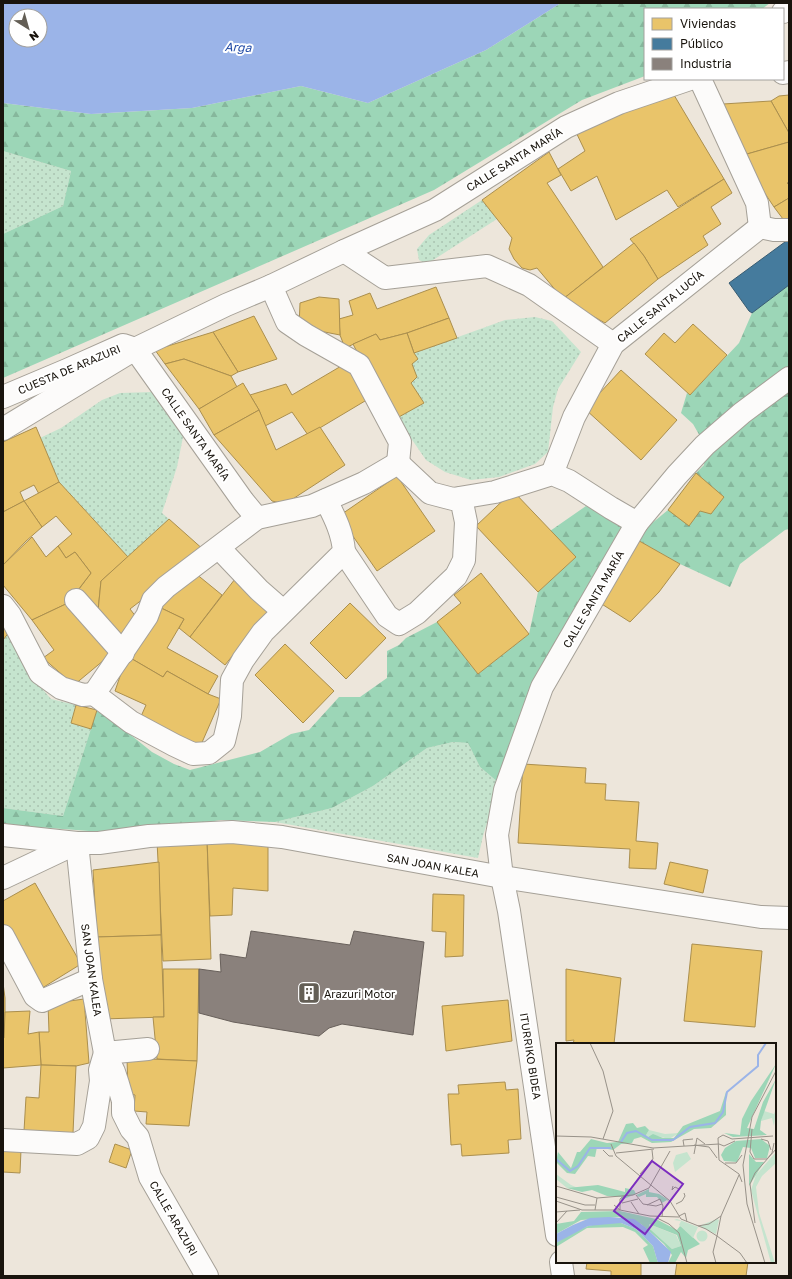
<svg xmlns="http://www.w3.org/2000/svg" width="792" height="1279" viewBox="0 0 792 1279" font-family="'Golos Text',sans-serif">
<defs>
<pattern id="grass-dots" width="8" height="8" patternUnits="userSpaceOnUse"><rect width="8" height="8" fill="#c5e4ce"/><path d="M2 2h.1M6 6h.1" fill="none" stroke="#a9c3b0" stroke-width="1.8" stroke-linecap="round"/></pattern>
<pattern id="forest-firs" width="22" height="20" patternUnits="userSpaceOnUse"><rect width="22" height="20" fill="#9cd6b7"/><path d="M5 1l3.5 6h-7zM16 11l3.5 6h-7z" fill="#86b79c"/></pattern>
</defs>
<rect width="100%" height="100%" fill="#ede6db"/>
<g fill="url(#grass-dots)">
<path d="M 3,151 L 71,171 L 63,206 L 3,234 Z"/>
<path d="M 482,200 L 497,219 L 427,264 L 419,260 L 417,249 L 429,235 Z"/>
<path d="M 535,317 L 552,321 L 581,352 L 558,389 L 553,407 L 548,452 L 535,464 L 499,477 L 471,480 L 445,472 L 426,460 L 397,418 L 424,403 L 411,383 L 412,364 L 418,359 L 414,353 L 505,320 Z"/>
<path d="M 153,392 L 174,417 L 183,437 L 177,467 L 162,513 L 169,519 L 128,557 L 59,482 L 40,438 L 61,428 L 102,400 L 120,393 Z"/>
<path d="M 10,631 L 39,685 L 51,699 L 76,705 L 71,723 L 91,729 L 63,816 L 3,808 L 3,640 Z"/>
<path d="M 453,742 L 468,743 L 480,767 L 499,783 L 483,836 L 478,858 L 275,822 L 332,808 L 373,786 L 427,748 Z"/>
</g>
<g fill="url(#forest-firs)">
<path d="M 561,3 L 770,3 L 762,9 L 645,9 L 645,76 L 582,100 L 434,190 L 3,378 L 3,234 L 63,206 L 71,171 L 3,151 L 3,103 L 91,114 L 192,108 L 301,86 L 368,103 L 486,50 Z"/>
<path d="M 789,285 L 789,529 L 785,530 L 740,564 L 730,587 L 680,564 L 634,538 L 668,510 L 696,473 L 704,465 L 705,445 L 693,424 L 681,413 L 687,393 L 690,395 L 739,343 L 752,313 Z"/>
<path d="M 586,506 L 626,525 L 499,783 L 480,767 L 468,743 L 453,742 L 427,748 L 373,786 L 332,808 L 275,822 L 221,820 L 147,831 L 89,831 L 23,826 L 3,823 L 3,808 L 63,816 L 97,710 L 110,714 L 117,724 L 152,752 L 174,764 L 190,770 L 260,752 L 291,734 L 309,730 L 339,697 L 360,697 L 387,678 L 387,651 L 399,645 L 406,638 L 437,622 L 478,674 L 529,634 L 538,592 L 576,557 L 550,531 Z"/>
</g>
<path fill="#9bb4e8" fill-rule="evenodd" d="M 3,3 L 561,3 L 486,50 L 368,103 L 301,86 L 192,108 L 91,114 L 3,103 ZM 16,16 L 40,16 L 40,40 L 16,40 Z"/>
<g fill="#e9c46a" stroke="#ab8f4e">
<path d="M 674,95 L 724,179 L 678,207 L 667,190 L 616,220 L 597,176 L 571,191 L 558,169 L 585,151 L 574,128 Z"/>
<path d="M 789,95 L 789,133 L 771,101 L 779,96 Z"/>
<path d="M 771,101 L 789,133 L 789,142 L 740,156 L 723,104 Z"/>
<path d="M 789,142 L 789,182 L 787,183 L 789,185 L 789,198 L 774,207 L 740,156 Z"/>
<path d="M 549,152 L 561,175 L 547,183 L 603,267 L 563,299 L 537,268 L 530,270 L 522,268 L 514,259 L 509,249 L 512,238 L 482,200 Z"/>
<path d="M 724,179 L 732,193 L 711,207 L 721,224 L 703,236 L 708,245 L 658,279 L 644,256 L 630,239 Z"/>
<path d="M 789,198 L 789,221 L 786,223 L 774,207 Z"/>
<path d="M 634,243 L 644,256 L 658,279 L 605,323 L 563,299 Z"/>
<path d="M 436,287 L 449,318 L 407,333 L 380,340 L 376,334 L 345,348 L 340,335 L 339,319 L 353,315 L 349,301 L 370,293 L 377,309 Z"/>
<path d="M 319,297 L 339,299 L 340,335 L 299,327 L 300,303 Z"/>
<path d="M 254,316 L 277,359 L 238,372 L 213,332 Z"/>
<path d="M 449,318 L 457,338 L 414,353 L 407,333 Z"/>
<path d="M 693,324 L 727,355 L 690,395 L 645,354 L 664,333 L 675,343 Z"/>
<path d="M 213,332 L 238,372 L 231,376 L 184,359 L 165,364 L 155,350 Z"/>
<path d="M 407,333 L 414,353 L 418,359 L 412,364 L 417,377 L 411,383 L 424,403 L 397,418 L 388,413 L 353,344 L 376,334 L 380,340 Z"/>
<path d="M 184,359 L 231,376 L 237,387 L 199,409 L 165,364 Z"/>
<path d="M 348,362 L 370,398 L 308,435 L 292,412 L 265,426 L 259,410 L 250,395 L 286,384 L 292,395 Z"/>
<path d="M 621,370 L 677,420 L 641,460 L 585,409 Z"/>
<path d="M 243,383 L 259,410 L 214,435 L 199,409 Z"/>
<path d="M 259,410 L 276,450 L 320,427 L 345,465 L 285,504 L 272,501 L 214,435 Z"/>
<path d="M 36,427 L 59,482 L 39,494 L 34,485 L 20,492 L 24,501 L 3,512 L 3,442 Z"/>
<path d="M 696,473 L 724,497 L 711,514 L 700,511 L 689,526 L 668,510 Z"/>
<path d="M 397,476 L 435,531 L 377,571 L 339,516 Z"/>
<path d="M 59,482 L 128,557 L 101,581 L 98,611 L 79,589 L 91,573 L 75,552 L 66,558 L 58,546 L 72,534 L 56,516 L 42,527 L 24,501 Z"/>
<path d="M 513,491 L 576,557 L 538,592 L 476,526 Z"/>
<path d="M 24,501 L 42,527 L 26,541 L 3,565 L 3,512 Z"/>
<path d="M 169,519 L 205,551 L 130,609 L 140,622 L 122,636 L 98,611 L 101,581 Z"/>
<path d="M 32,537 L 46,557 L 58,546 L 66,558 L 75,552 L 91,573 L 68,603 L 32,620 L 3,585 L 3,565 Z"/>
<path d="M 634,538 L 680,564 L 659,592 L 630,622 L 597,601 Z"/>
<path d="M 195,573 L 222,595 L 190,637 L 179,628 L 184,619 L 159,607 Z"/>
<path d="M 481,573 L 529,634 L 478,674 L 437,622 L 461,603 L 454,595 Z"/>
<path d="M 235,579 L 270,609 L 225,665 L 190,637 Z"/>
<path d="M 68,603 L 110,655 L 74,685 L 43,658 L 54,650 L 32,620 Z"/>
<path d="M 350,603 L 386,638 L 346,679 L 310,643 Z"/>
<path d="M 159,607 L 184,619 L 167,648 L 218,676 L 208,694 L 167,671 L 163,677 L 127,656 Z"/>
<path d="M 3,619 L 10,631 L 3,640 Z"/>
<path d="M 285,644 L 334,691 L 303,723 L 255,675 Z"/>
<path d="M 127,656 L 163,677 L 167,671 L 208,694 L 221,699 L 200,747 L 139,721 L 146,705 L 115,691 Z"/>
<path d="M 76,705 L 97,710 L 91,729 L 71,723 Z"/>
<path d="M 523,764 L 586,768 L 585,783 L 606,784 L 605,800 L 639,802 L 636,841 L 658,843 L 656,869 L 629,868 L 630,849 L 518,843 Z"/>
<path d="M 207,839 L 211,959 L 163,961 L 157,841 Z"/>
<path d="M 207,839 L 268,846 L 268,891 L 233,888 L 232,915 L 210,916 Z"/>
<path d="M 159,862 L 161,935 L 97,937 L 93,870 Z"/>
<path d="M 670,862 L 708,870 L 703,893 L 664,884 Z"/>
<path d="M 35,883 L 81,964 L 39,990 L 3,923 L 3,901 Z"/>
<path d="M 433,894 L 464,895 L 463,956 L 445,957 L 446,932 L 432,931 Z"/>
<path d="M 161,935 L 164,1017 L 103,1019 L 97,937 Z"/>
<path d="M 692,944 L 762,951 L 755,1027 L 684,1021 Z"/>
<path d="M 163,969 L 199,969 L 197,1061 L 157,1059 L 153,1017 L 164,1017 Z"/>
<path d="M 566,969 L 621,978 L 614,1044 L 573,1044 L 574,1040 L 566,1041 Z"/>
<path d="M 3,983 L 5,998 L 5,1019 L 4,1038 L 3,1038 Z"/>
<path d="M 84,999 L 89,1063 L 76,1066 L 41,1065 L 39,1032 L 49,1032 L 48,1004 Z"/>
<path d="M 508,1000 L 512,1041 L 446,1051 L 442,1006 Z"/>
<path d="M 30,1011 L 28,1034 L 39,1032 L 41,1065 L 3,1068 L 3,1038 L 4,1038 L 5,1012 Z"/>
<path d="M 127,1058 L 197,1061 L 189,1126 L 146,1124 L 147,1112 L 134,1111 L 135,1095 L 128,1093 Z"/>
<path d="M 41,1065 L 76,1066 L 73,1133 L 24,1131 L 26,1097 L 39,1098 Z"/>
<path d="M 505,1082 L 506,1090 L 518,1089 L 521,1139 L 508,1140 L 509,1153 L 462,1156 L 461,1144 L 451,1145 L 448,1094 L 459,1094 L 458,1085 Z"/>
<path d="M 115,1144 L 132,1150 L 126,1168 L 109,1162 Z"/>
<path d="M 3,1149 L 21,1150 L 20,1173 L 3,1172 Z"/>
<path d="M 587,1262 L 641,1262 L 641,1276 L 611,1276 L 611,1271 L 586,1269 Z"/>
<path d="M 677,1262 L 748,1262 L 746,1276 L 675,1276 Z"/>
</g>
<path fill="#457b9d" stroke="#385c72" d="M 789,239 L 789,285 L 752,313 L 749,311 L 729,283 Z"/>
<path fill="#8a817c" stroke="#68605b" d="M 251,931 L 350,945 L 354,931 L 424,942 L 413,1035 L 342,1024 L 329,1028 L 319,1036 L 233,1022 L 199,1013 L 199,969 L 221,972 L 220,954 L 246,958 Z"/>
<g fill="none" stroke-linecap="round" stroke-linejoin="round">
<g stroke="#a5a097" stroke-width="24">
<g id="street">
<path d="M 783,12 L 789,8"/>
<path d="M 783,73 L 789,72"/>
<path d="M 700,79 L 757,203 L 760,227"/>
<path d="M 760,227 L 774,230 L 789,230"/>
<path d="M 344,251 L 385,278 L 487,266 L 529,285 L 613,344"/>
<path d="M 271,286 L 287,322 L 306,335 L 359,365 L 400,442 L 398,463"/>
<path d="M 3,397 L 67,370 L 123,345 L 135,349 L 243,501 L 257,518"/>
<path d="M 3,429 L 135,349 L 226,305 L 271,286 L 344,251 L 435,210 L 566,127 L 619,103 L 690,79"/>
<path d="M 552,474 L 574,417 L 613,344 L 760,227"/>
<path d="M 219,548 L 259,590 L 283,611"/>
<path d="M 344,552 L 387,616 L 399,624 L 417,613 L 456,576 L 464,560 L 466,522 L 461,498"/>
<path d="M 76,600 L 123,653"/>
<path d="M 3,606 L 10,615 L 40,673 L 61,688 L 83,695 L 94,694"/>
<path d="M 94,694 L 147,616 L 153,600 L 166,587 L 257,518 L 312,506 L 364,483 L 398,463 L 430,493 L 453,499 L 495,492 L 552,474 L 569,481 L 611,508 L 637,523"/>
<path d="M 94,694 L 131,722 L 174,745 L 193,754 L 209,753 L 224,741 L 230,716 L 232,680 L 243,660 L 263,632 L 344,552 C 343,533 334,516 326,500"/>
<path d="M 502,877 L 497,835 L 505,790 L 542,687 L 637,523 L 677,475 L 705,445 L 742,413 L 789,378"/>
<path d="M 3,878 L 77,843 L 91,979 L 105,1053 L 148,1049"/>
<path d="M 3,936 L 35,996 L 42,1001 L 91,979"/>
<path d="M 3,1140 L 77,1144 L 88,1138 L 94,1126 L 101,1081 L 100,1070 L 105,1053 L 114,1072 L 118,1084 L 123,1101 L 123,1113 L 131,1129 L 138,1137 L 150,1177 L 207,1276"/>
</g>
</g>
<g stroke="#a5a097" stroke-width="24">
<g id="secondary">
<path d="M 3,835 L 77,843 L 99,843 L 149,836 L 232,832 L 282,837 L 502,877 L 761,917 L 789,918"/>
<path d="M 502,877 L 509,911 L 557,1235"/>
<path d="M 561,1262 L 563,1276"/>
</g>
</g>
<use href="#street" stroke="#fcfbfa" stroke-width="22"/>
<use href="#secondary" stroke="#fcfbfa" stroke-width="22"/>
</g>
<defs>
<g id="building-square" transform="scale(1.15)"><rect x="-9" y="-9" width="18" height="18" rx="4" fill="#635e55" stroke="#fff"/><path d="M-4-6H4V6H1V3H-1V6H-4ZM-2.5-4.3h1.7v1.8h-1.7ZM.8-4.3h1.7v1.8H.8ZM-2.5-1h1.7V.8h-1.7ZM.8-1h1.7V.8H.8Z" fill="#fff"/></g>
</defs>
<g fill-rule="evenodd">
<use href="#building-square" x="309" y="993"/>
</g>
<g text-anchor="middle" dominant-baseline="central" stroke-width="4" stroke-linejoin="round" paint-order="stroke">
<g font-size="11" fill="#19140d" stroke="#fff">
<text transform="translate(514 159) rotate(-32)">CALLE SANTA MARÍA</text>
<text transform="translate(660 306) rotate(-39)">CALLE SANTA LUCÍA</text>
<text transform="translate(69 369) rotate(-23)">CUESTA DE ARAZURI</text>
<text transform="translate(196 434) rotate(55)">CALLE SANTA MARÍA</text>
<text transform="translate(593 599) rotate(-60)">CALLE SANTA MARÍA</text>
<text transform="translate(433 865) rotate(10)">SAN JOAN KALEA</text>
<text transform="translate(92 970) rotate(82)">SAN JOAN KALEA</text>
<text transform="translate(531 1056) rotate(81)">ITURRIKO BIDEA</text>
<text transform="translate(174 1218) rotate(60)">CALLE ARAZURI</text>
</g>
<g font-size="11" fill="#19140d" stroke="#fff" text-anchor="start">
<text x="324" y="993">Arazuri Motor</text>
</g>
<g font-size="12" font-style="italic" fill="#254ea8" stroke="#fff">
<text transform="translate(238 47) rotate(2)">Arga</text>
</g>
</g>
<g transform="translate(556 1043)">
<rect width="220" height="220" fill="#ede6db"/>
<path d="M 220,66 L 218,83 L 216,75 L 205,78 L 208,68 L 218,71 ZM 93,87 L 109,91 L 123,90 L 113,96 L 97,92 L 93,94 L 90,92 ZM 131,109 L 135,116 L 119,129 L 117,120 L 120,112 ZM 220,109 L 220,120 L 206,133 L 200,144 L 203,170 L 219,220 L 215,220 L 195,147 L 200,132 ZM 0,131 L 15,142 L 22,145 L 11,145 L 0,136 ZM 161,176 L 163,177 L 160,191 L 143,183 ZM 93,181 L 120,192 L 125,203 L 116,206 L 94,186 ZM140.5 193a5.5 5.5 0 1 1 11 0a5.5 5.5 0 1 1-11 0Z" fill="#c5e4ce"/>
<path d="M 220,21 L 191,85 L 198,86 L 207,59 L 220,36 L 205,78 L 204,87 L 211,92 L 177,94 L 168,90 L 184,92 L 186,76 L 195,58 ZM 170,49 L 170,72 L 155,85 L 138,86 L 115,99 L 96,100 L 85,94 L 78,96 L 76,100 L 65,101 L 57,107 L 41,104 L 39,114 L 32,113 L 19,131 L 11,130 L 0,119 L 2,109 L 15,125 L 21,109 L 24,109 L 35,96 L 51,100 L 62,99 L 70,81 L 77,80 L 81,85 L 89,83 L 93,87 L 90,92 L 92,94 L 97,91 L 107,95 L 118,95 L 127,83 L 164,68 ZM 205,96 L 214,103 L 211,115 L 199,115 L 195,105 L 187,104 L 181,119 L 168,118 L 165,112 L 169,105 L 180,98 ZM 193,111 L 200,119 L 208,119 L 193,143 ZM 42,142 L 69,149 L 69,145 L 78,147 L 80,151 L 65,157 L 65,154 L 51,153 L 36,147 L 26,149 L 11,145 ZM 93,146 L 93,149 L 103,151 L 111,156 L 114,160 L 111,157 L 106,160 L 101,154 L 90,154 L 90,151 L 83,154 L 80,152 ZM 64,168 L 100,176 L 121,187 L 124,183 L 126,184 L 144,201 L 132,207 L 130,215 L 125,209 L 119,220 L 112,220 L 116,212 L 108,201 L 85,181 L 63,174 L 25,177 L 0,191 L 0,181 L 18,178 L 25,169 ZM 93,181 L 121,192 L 125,203 L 116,206 L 94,186 ZM 45,180 L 65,180 L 80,186 L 97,203 L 102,220 L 94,220 L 87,205 L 92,202 L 79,189 L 67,184 L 31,185 L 0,204 L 0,200 L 12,192 L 32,183 Z" fill="#9cd6b7" fill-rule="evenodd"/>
<path d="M 121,176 L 142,184 L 137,195 L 123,182 L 125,178 L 118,177 Z" fill="#c5e4ce"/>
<path d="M 53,174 L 78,176 L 89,184 L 115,209 L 112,220 L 102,220 L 97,203 L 80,186 L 65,180 L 32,183 L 0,200 L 0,191 L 17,182 L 34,175 Z" fill="#9bb4e8"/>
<path fill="none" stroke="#9bb4e8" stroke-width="2" d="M 65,99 L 71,90 L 80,88 L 96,97 L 117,97 L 134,84 L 159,80 L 167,69 L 171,49 L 202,23 L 202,12 L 210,0M 0,116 L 14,128 L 22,123 L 34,105 L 55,105"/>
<path fill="none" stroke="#989289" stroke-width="1" d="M 34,0 L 47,28 L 57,68 L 47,96M 196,86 L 194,109 L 198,116 L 211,116 L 216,110 L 218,100M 0,93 L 35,94 L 97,105 L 163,101M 205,96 L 212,98 L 215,107M 55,101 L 60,113 L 114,158 L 125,176 L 150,186 L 161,193 L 157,209 L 160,220M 163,101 L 168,103 L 179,98M 138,102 L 153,104 L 161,115M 128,103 L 127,97 L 137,96M 47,107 L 53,113 L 57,113M 60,110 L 98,106M 138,111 L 141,95 L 149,101M 169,120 L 180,120 L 186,112M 84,131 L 97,116 L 96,107M 186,139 L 183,131 L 163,117 L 162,95 L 167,92 L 176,96 L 217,93M 0,143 L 41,155M 117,143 L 116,147 L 119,144 L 123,146M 80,152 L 87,161 L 100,163 L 106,161M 0,154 L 29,162 L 39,162M 0,158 L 26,167 L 64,167 L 94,173 L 123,174M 75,159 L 83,171M 66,160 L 82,156M 120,161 L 126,158 L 129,153 L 128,150M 58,162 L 64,167 L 64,156 L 68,153M 91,162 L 104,156 L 107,163 L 106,174M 39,167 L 41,155 L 77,152 L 93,145 L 114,108M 0,169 L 24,167M 123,173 L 129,170 L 131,179M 165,173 L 161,193 L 184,210 L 191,220M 101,175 L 113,181 L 123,190 L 131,220M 0,180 L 11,168M 199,180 L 194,141 L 199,130 L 220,106M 142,183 L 153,181 L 165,173 L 183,132M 209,220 L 191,161 L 187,122 L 196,74 L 220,28"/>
<path fill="#7b2cbf" fill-opacity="0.15" stroke="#7b2cbf" stroke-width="2" d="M 96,118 L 127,141 L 89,191 L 58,168 Z"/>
<rect width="220" height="220" fill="none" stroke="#19140d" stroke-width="2"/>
</g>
<rect width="792" height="1279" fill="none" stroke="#19140d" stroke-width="8"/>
<rect x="644" y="8" width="140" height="72" fill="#ffffff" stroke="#a3a19e"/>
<rect x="652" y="18" width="20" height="12" fill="#e9c46a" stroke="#a3a19e"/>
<text x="680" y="28" font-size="12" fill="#19140d">Viviendas</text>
<rect x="652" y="38" width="20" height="12" fill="#457b9d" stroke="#a3a19e"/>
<text x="680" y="48" font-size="12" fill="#19140d">Público</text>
<rect x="652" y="58" width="20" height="12" fill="#8a817c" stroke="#a3a19e"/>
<text x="680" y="68" font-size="12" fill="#19140d">Industria</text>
<g transform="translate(28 28) rotate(143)"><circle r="19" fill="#ffffff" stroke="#a3a19e"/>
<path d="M0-3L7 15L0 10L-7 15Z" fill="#635e55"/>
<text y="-6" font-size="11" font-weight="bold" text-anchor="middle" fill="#19140d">N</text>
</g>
</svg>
